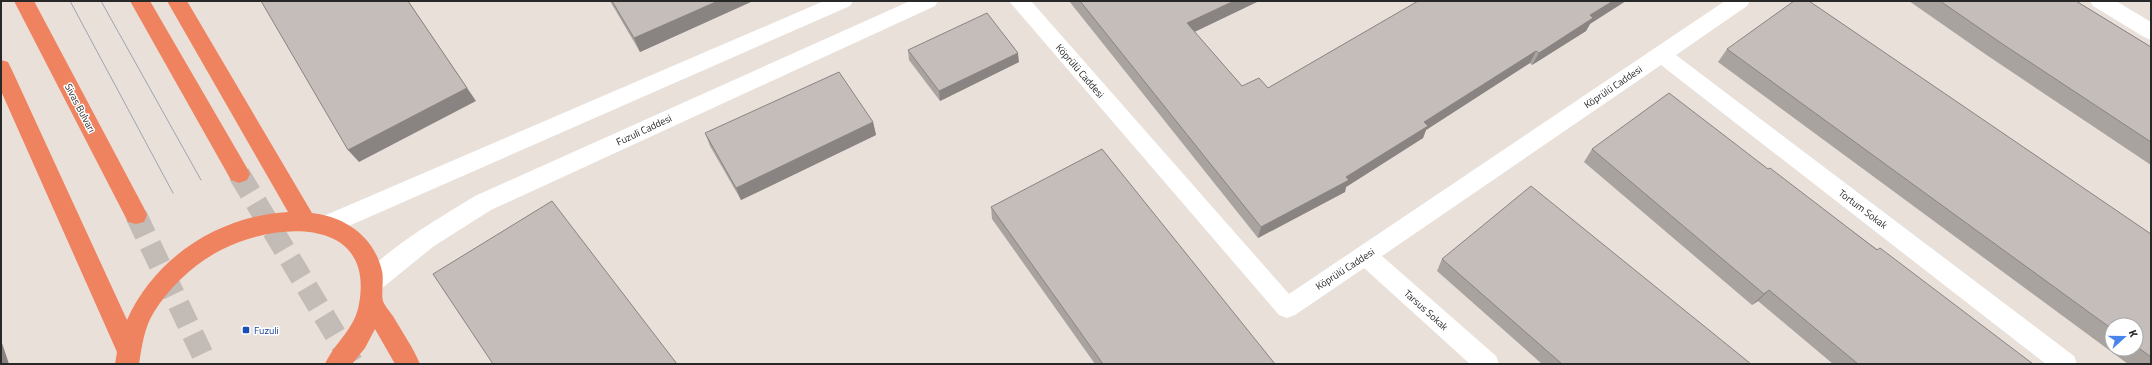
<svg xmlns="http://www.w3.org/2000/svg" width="2152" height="365" viewBox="0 0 2152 365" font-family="'Titillium Web',sans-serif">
<rect width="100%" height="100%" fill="#e9e0da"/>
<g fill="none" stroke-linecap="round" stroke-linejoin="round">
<g stroke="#c2bbb6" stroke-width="22" stroke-dasharray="22 11" stroke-linecap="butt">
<path d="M 239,174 L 353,364"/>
<path d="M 136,215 L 207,364"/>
</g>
<g fill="#fff" fill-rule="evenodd">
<path d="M 824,1 L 853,1 L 850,6 L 335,232 L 327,235 L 319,232 L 316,225 L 319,218 Z"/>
<path d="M 910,1 L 938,1 L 935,6 L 491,210 L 434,246 L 381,289 L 373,292 L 365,289 L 361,282 C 373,256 449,212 475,196 Z"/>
<path d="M 1009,1 L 1031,1 L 1289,294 L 1725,1 L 1750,1 L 1747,6 L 1676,55 L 2074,356 L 2077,364 L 2046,364 L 1661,65 L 1382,256 L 1496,356 L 1499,364 L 1470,364 L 1364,268 L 1295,315 L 1287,318 L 1279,315 Z"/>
<path d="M 2090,1 L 2116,1 L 2151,22 L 2151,40 L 2144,37 L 2093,6 Z"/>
</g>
<g fill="#ef8360" fill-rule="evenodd">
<path d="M 14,1 L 34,1 L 144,208 L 147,215 L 144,222 L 136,224 L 128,222 Z"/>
<path d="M 130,1 L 150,1 L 247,168 L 250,174 L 247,180 L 239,183 L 231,180 Z"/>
<path d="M 167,1 L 187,1 L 312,213 C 345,217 374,236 382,271 C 384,279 381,295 383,301 C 385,306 390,312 393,316 C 402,332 413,347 420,364 L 395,364 L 375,329 L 365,348 L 352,364 L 325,364 C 335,342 355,329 359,304 C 375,216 276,222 223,249 C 195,263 170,286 154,312 C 144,328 142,346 139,364 L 115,364 L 117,352 L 1,91 L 1,60 L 8,62 L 11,68 L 127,320 C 155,257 219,216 288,212 Z"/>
</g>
<g stroke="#9ea4b0" stroke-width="1">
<path d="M 70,1 L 173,193"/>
<path d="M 101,1 L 201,180"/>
</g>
</g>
<g fill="#a9a3a0" fill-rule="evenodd">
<path d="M 610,1 L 753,1 L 640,52 Z"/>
<path d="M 1069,1 L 1259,1 L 1194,32 L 1242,86 L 1268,88 L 1590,24 L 1586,31 L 1532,65 L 1530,63 L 1426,130 L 1423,138 L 1346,187 L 1345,192 L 1258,238 Z"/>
<path d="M 1909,1 L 2076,1 L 2151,47 L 2151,165 L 1988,56 Z"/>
<path d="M 1727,49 L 2151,234 L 2151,364 L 2128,364 L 1718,62 ZM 2112,325 L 2136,325 L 2136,349 L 2112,349 Z"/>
<path d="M 908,50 L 1019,62 L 940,101 L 909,60 Z"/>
<path d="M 873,122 L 876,135 L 741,200 L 710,146 L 705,133 Z"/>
<path d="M 1592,149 L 1768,169 L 2033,364 L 1833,364 L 1758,301 L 1752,305 L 1584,162 Z"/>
<path d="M 991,207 L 1275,364 L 1095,364 L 992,219 Z"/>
<path d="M 1442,259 L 1751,364 L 1542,364 L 1437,271 Z"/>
</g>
<g fill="#898482">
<path d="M 408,1 L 476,101 L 359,162 L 348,150 Z"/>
<path d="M 718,1 L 753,1 L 640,52 L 634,38 Z"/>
<path d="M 1234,1 L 1259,1 L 1186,36 L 1187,23 Z"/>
<path d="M 1613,1 L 1626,1 L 1590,24 L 1586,31 L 1532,65 L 1539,53 L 1590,15 Z"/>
<path d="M 1536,51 L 1530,63 L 1426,130 L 1423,138 L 1346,187 L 1345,192 L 1258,238 L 1261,227 L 1346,177 L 1424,122 Z"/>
<path d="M 1018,53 L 1019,62 L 940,101 L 939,91 Z"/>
<path d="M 873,122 L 876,135 L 741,200 L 736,188 Z"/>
<path d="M 1769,290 L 1758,301 L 1752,305 L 1764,294 Z"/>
<path d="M 1,340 L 9,364 L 1,364 Z"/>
</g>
<g fill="#c4bdba" stroke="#898482">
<path d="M 261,1 L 408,1 L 467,88 L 348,150 Z"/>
<path d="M 612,1 L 718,1 L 634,38 Z"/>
<path d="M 1080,1 L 1234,1 L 1187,23 L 1242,86 L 1259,78 L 1268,88 L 1418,1 L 1613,1 L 1590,15 L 1593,18 L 1539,53 L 1536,51 L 1424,122 L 1428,126 L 1346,177 L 1349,180 L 1261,227 Z"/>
<path d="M 1794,1 L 1809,1 L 2151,234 L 2151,357 L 2136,346 L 2136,325 L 2112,325 L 2112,329 L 1727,49 Z"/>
<path d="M 1940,1 L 2076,1 L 2151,47 L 2151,142 L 2001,43 Z"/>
<path d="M 987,13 L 1018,53 L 939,91 L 908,50 Z"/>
<path d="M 839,72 L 873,122 L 736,188 L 705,133 Z"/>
<path d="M 1669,93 L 1768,169 L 1770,168 L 1877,250 L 1880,248 L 2033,364 L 1858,364 L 1769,290 L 1764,294 L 1592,149 Z"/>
<path d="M 1102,149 L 1275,364 L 1103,364 L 991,207 Z"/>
<path d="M 1531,186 L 1751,364 L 1562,364 L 1442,259 Z"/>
<path d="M 552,201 L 677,364 L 493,364 L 433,274 Z"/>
</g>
<rect fill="#1a4fb4" stroke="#fff" stroke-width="1.5" x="242" y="326" width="8" height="8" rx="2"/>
<g text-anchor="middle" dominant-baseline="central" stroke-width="3" stroke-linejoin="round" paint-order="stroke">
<g font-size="10" fill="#282828" stroke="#fff">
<text transform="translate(1080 71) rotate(49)">Köprülü Caddesi</text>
<text transform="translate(1613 87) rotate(-34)">Köprülü Caddesi</text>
<text transform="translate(80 108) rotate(62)">Sivas Bulvarı</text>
<text transform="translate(644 130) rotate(-25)">Fuzuli Caddesi</text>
<text transform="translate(1863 209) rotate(37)">Tortum Sokak</text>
<text transform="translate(1345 269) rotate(-33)">Köprülü Caddesi</text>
<text transform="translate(1426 310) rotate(42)">Tarsus Sokak</text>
</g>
<g font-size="10" fill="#164399" stroke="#fff" text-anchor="start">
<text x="254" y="330">Fuzuli</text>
</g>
</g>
<rect width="2152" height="365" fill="none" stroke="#282828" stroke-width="4"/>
<g transform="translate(2124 337) rotate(69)"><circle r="19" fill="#ffffff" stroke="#a9a9a9"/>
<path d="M0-3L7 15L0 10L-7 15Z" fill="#4884e9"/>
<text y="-6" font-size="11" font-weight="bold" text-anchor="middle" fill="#282828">K</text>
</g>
</svg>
